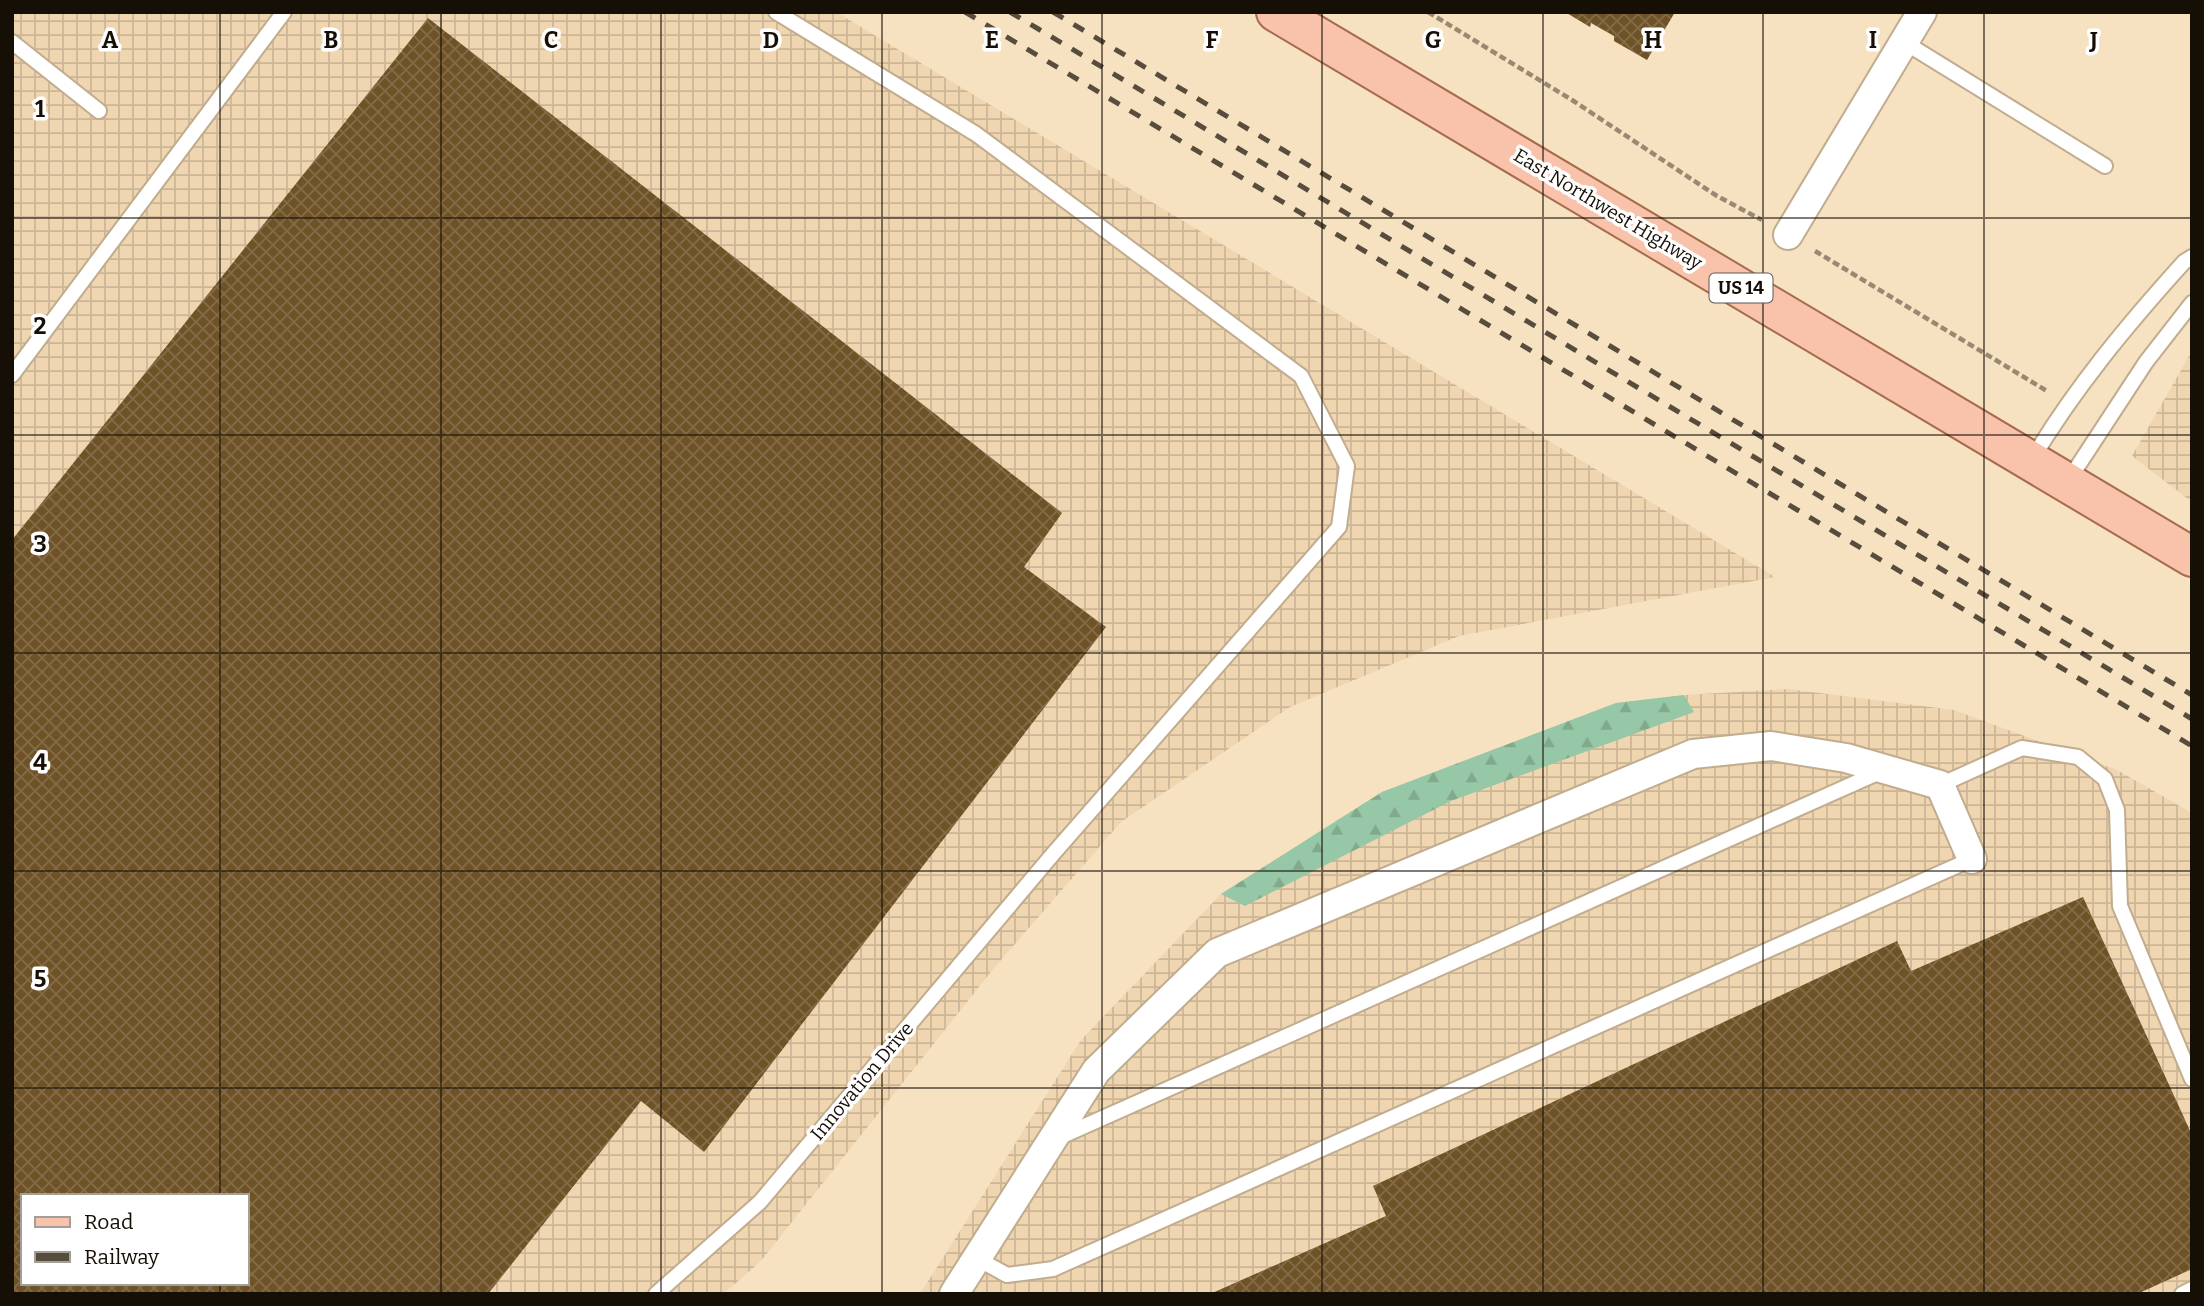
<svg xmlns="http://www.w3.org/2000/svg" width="2204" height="1306" viewBox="0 0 2204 1306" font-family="Bitter,serif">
<defs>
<pattern id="industrial-grid" width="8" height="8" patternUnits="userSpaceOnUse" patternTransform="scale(1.75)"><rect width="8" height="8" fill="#efd5b0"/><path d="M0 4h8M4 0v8" fill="none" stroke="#ccb696"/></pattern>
<pattern id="forest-firs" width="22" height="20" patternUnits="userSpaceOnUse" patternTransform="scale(1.75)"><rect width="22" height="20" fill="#96c7a6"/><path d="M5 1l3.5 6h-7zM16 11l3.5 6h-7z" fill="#81aa8d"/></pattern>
<pattern id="building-cross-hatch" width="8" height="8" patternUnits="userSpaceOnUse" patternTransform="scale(1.75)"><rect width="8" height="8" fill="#6f5327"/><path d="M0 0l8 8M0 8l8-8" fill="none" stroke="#826c4a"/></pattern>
</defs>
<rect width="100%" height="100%" fill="#f6e1c1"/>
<g fill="url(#industrial-grid)" fill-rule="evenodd">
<path d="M 12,12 L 836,12 L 1775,577 L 1459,636 L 1290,707 L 1121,822 L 994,968 L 760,1262 L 723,1294 L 12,1294 ZM 23,1196 L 247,1196 L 247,1283 L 23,1283 Z"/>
<path d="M 2192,351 L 2192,502 L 2132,456 Z"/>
<path d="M 1788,689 L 1954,710 L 2117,770 L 2192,813 L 2192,1294 L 920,1294 L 1081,1040 L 1221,894 L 1382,792 L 1616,703 L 1684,695 Z"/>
</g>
<path fill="url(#forest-firs)" d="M 1684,695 L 1694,712 L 1451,801 L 1245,906 L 1221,894 L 1382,792 L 1616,703 Z"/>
<g fill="url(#building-cross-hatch)" fill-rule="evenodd">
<path d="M 1565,12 L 1675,12 L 1647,60 L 1614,41 L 1614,36 L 1591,23 L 1590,27 Z"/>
<path d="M 428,18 L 1062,513 L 1024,567 L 1106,627 L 704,1152 L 641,1101 L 488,1294 L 12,1294 L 12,540 ZM 23,1196 L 247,1196 L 247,1283 L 23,1283 Z"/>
<path d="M 2083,897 L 2192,1135 L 2192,1269 L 2137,1294 L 1210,1294 L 1386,1216 L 1373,1186 L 1897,941 L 1911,971 Z"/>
</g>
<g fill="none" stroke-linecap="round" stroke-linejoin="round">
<g stroke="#c1ac8e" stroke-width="18">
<g id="lane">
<path d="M 12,42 L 99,111"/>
<path d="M 1904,42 L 2105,166"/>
<path d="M 12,375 L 284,12"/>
<path d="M 2031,461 C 2074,389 2127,325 2184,262 L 2192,257"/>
<path d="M 2068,481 L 2146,362 L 2192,303"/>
<path d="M 1940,785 L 2022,748 L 2078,757 L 2105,779 L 2117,810 L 2120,906 L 2192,1079"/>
<path d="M 1060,1137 L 1882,771"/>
<path d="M 976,1258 L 1007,1275 L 1053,1269 L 1972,859"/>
<path d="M 656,1294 L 760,1202 L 1053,854 L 1339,527 L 1347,466 L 1301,376 L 976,134 L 776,12"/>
<path d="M 2182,1294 L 2192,1289"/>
</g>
</g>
<g stroke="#c1ac8e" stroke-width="32">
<g id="street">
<path d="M 1788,235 L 1922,12"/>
<path d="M 954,1294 L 1096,1071 L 1217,953 L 1693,754 L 1771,746 L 1846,758 L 1940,785 L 1972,859"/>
</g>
</g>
<g stroke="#a66a4c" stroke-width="42">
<path id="primary" d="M 1276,12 L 2192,557"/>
</g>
<g stroke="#988972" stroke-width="4.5" stroke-dasharray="7 3.5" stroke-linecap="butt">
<path d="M 1428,12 L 1572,100 L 1717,196 L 1762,220"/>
<path d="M 1815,251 L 2047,391"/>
</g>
<use href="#lane" stroke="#fff" stroke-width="14"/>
<use href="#street" stroke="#fff" stroke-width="28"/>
<use href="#primary" stroke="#f8c3aa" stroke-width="38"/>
<g stroke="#584d3c" stroke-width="5" stroke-dasharray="12 12" stroke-linecap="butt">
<path d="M 965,12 L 2192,746"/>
<path d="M 1010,12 L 2192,719"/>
<path d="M 1053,12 L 2192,695"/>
</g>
</g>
<path fill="none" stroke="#160f05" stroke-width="2" stroke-opacity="0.55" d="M 220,12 L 220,1196M 441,12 L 441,1294M 661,12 L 661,1294M 882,12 L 882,1294M 1102,12 L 1102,1294M 1322,12 L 1322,1294M 1543,12 L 1543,1294M 1763,12 L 1763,1294M 1984,12 L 1984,1294M 12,218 L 2192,218M 12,435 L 2192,435M 12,653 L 2192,653M 12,871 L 2192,871M 12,1088 L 2192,1088M 220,1283 L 220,1294"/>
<g text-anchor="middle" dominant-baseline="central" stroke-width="7" stroke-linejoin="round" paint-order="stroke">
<rect fill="#fff" stroke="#5c5750" stroke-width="2" x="1709.5" y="273.5" width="63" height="29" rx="5"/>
<g font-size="18" font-weight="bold" fill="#160f05">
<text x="1741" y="288">US 14</text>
</g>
<g font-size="19" fill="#160f05" stroke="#fff">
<text transform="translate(1608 209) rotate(31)">East Northwest Highway</text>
<text transform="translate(862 1081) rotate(-50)">Innovation Drive</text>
</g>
</g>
<g font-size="23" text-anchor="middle" font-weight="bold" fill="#160f05" stroke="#fff" stroke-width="7" stroke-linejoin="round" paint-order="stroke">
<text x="110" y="48">A</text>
<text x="331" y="48">B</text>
<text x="551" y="48">C</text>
<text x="771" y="48">D</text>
<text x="992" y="48">E</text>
<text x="1212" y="48">F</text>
<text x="1433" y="48">G</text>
<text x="1653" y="48">H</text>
<text x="1873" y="48">I</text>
<text x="2094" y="48">J</text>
<text x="40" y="117">1</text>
<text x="40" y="334">2</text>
<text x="40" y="552">3</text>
<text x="40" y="770">4</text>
<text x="40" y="987">5</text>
</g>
<rect width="2204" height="1306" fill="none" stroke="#160f05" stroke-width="28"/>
<rect x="21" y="1194" width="228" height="91" fill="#ffffff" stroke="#a29f9b" stroke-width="2"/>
<rect x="35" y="1217" width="35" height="10" fill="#f8c3aa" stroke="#a29f9b" stroke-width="2"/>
<text x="84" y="1229" font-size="21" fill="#160f05">Road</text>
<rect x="35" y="1252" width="35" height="10" fill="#584d3c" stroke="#a29f9b" stroke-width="2"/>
<text x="84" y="1264" font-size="21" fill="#160f05">Railway</text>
</svg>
